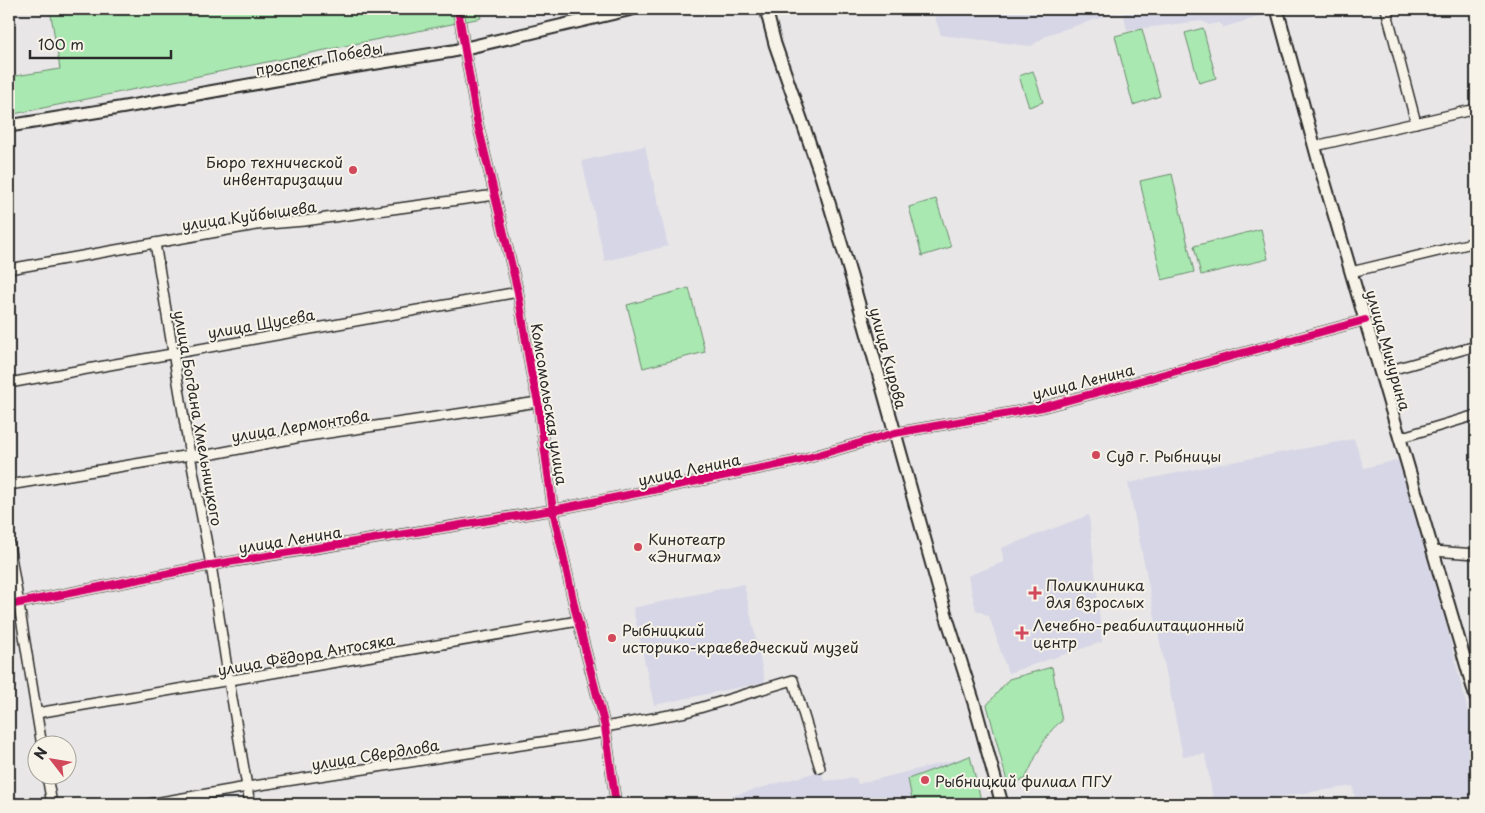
<svg xmlns="http://www.w3.org/2000/svg" width="1485" height="813" viewBox="0 0 1485 813" font-family="'Playpen Sans',sans-serif">
<rect width="100%" height="100%" fill="#e8e6e7"/>
<filter id="ink" filterUnits="userSpaceOnUse"><feTurbulence type="fractalNoise" baseFrequency=".02" numOctaves="2"/><feDisplacementMap in="SourceGraphic" scale="10" xChannelSelector="R" yChannelSelector="G"/><feConvolveMatrix kernelMatrix="1 2 1 2 8 2 1 2 1" color-interpolation-filters="sRGB"/></filter>
<g filter="url(#ink)">
<g fill="#d6d6e6">
<path d="M 932,9 L 1275,9 L 1276,12 L 1224,27 L 1218,23 L 1209,25 L 1202,21 L 1127,30 L 1123,11 L 1049,34 L 1031,46 L 941,35 Z"/>
<path d="M 645,146 L 668,246 L 605,261 L 582,161 Z"/>
<path d="M 1354,439 L 1364,468 L 1398,460 L 1446,624 L 1467,707 L 1476,735 L 1476,804 L 1356,804 L 1353,786 L 1229,804 L 1214,804 L 1205,754 L 1183,756 L 1128,483 L 1211,466 Z"/>
<path d="M 1089,515 L 1102,642 L 1008,673 L 989,616 L 976,610 L 968,576 L 1004,562 L 1001,548 Z"/>
<path d="M 744,584 L 765,682 L 654,705 L 633,608 Z"/>
<path d="M 970,756 L 982,804 L 720,804 L 733,801 L 732,796 L 821,771 L 824,781 L 856,778 L 858,784 Z"/>
</g>
<g fill="#a9e8b0" stroke="#6a8a6e">
<path d="M 50,9 L 479,9 L 481,18 L 9,115 L 9,77 L 60,69 Z"/>
<path d="M 1203,28 L 1216,78 L 1199,83 L 1185,33 Z"/>
<path d="M 1142,29 L 1160,96 L 1133,105 L 1115,36 Z"/>
<path d="M 1033,71 L 1043,102 L 1029,107 L 1019,76 Z"/>
<path d="M 1172,174 L 1194,272 L 1162,280 L 1140,181 Z"/>
<path d="M 936,199 L 951,247 L 922,256 L 909,207 Z"/>
<path d="M 1261,229 L 1268,259 L 1201,275 L 1194,246 Z"/>
<path d="M 689,288 L 705,352 L 643,368 L 627,305 Z"/>
<path d="M 1052,667 L 1062,721 C 1045,731 1034,762 1025,779 L 1008,785 L 987,705 L 1009,679 Z"/>
<path d="M 970,756 L 982,804 L 913,804 L 908,779 Z"/>
</g>
<g fill="none" stroke-linecap="round" stroke-linejoin="round">
<g stroke="#2b2b2b" stroke-width="12">
<g id="street">
<path d="M 458,9 L 477,121 L 518,292 L 531,372 L 538,402 L 553,510 L 576,613 L 605,727 L 616,804"/>
<path d="M 1386,9 L 1416,123"/>
<path d="M 1315,146 L 1476,109"/>
<path d="M 155,243 L 190,455 L 211,565 L 229,681 L 250,804"/>
<path d="M 9,269 L 256,225 L 304,221 L 495,195"/>
<path d="M 1351,272 L 1476,242"/>
<path d="M 1380,373 L 1476,346"/>
<path d="M 9,383 L 518,292"/>
<path d="M 1399,438 L 1476,415"/>
<path d="M 9,485 L 190,455 L 208,455 L 301,437 L 538,402"/>
<path d="M 9,544 L 42,746"/>
<path d="M 1433,551 L 1476,554"/>
<path d="M 9,605 L 211,565 L 553,510 L 797,461 L 895,433 L 1043,407 L 1365,320"/>
<path d="M 37,713 L 578,621"/>
<path d="M 605,727 L 686,712 L 793,680 L 820,768"/>
<path d="M 47,776 L 52,804"/>
<path d="M 149,804 L 247,787 L 606,732"/>
</g>
</g>
<g stroke="#2b2b2b" stroke-width="15">
<g id="secondary">
<path d="M 766,9 L 775,44 L 821,176 L 851,276 L 946,615 L 975,706 L 1002,804"/>
<path d="M 1277,9 L 1319,163 L 1476,698"/>
<path d="M 9,126 L 125,107 L 332,70 L 453,51 L 632,9"/>
</g>
</g>
<use href="#street" stroke="#f7f3e8" stroke-width="9"/>
<use href="#secondary" stroke="#f7f3e8" stroke-width="11"/>
<g stroke="#f7f3e8" stroke-width="11">
<g id="cycleway">
<path d="M 458,9 L 477,121 L 518,292 L 531,372 L 538,402 L 553,510 L 576,613 L 605,727 L 616,804"/>
<path d="M 9,605 L 211,565 L 553,510 L 797,461 L 895,433 L 1043,407 L 1365,320"/>
</g>
</g>
<use href="#cycleway" stroke="#d6006c" stroke-width="8"/>
</g>
</g>
<g fill="#d1495b" stroke="#f7f3e8" stroke-width="2">
<circle cx="353" cy="170" r="5"/>
<circle cx="1096" cy="455" r="5"/>
<circle cx="638" cy="547" r="5"/>
<path d="M1032.5 585.5h5v5h5v5h-5v5h-5v-5h-5v-5h5z"/>
<path d="M1019.5 625.5h5v5h5v5h-5v5h-5v-5h-5v-5h5z"/>
<circle cx="612" cy="638" r="5"/>
<circle cx="925" cy="780" r="5"/>
</g>
<g text-anchor="middle" dominant-baseline="central" stroke-width="4" stroke-linejoin="round" paint-order="stroke">
<g font-size="15" fill="#2b2b2b" stroke="#f7f3e8">
<text transform="translate(319 58) rotate(-10)">проспект Победы</text>
<text transform="translate(249 215) rotate(-8)">улица Куйбышева</text>
<text transform="translate(261 323) rotate(-10)">улица Щусева</text>
<text transform="translate(1389 350) rotate(74)">улица Мичурина</text>
<text transform="translate(889 358) rotate(75)">улица Кирова</text>
<text transform="translate(1083 381) rotate(-14)">улица Ленина</text>
<text transform="translate(550 404) rotate(81)">Комсомольская улица</text>
<text transform="translate(199 418) rotate(80)">улица Богдана Хмельницкого</text>
<text transform="translate(300 425) rotate(-9)">улица Лермонтова</text>
<text transform="translate(689 469) rotate(-12)">улица Ленина</text>
<text transform="translate(290 539) rotate(-9)">улица Ленина</text>
<text transform="translate(306 654) rotate(-10)">улица Фёдора Антосяка</text>
<text transform="translate(375 754) rotate(-9)">улица Свердлова</text>
</g>
<g font-size="15" fill="#2b2b2b" stroke="#f7f3e8" text-anchor="start">
<text x="343" y="161" text-anchor="end">Бюро технической<tspan x="343" dy="17">инвентаризации</tspan></text>
<text x="1106" y="455">Суд г. Рыбницы</text>
<text x="648" y="538">Кинотеатр<tspan x="648" dy="17">«Энигма»</tspan></text>
<text x="1046" y="584">Поликлиника<tspan x="1046" dy="17">для взрослых</tspan></text>
<text x="1033" y="624">Лечебно-реабилитационный<tspan x="1033" dy="17">центр</tspan></text>
<text x="622" y="629">Рыбницкий<tspan x="622" dy="17">историко-краеведческий музей</tspan></text>
<text x="935" y="780">Рыбницкий филиал ПГУ</text>
</g>
</g>
<rect width="1485" height="813" fill="none" stroke="#f7f3e8" stroke-width="30"/>
<rect x="15" y="15" width="1455" height="783" fill="none" stroke="#2b2b2b" stroke-width="2" filter="url(#ink)"/>
<g transform="translate(52 760) rotate(301)"><circle r="24" fill="#f7f3e8" stroke="#a5a39c"/>
<path d="M0-4L9 19L0 12L-9 19Z" fill="#d1495b"/>
<text y="-8" font-size="14" font-weight="bold" text-anchor="middle" fill="#2b2b2b">N</text>
</g>
<path d="M30 50v8h141v-8" fill="none" stroke="#2b2b2b" stroke-width="2.5"/>
<text x="38" y="50" font-size="15" fill="#2b2b2b" stroke="#f7f3e8" stroke-width="4" paint-order="stroke">100 m</text>
</svg>
